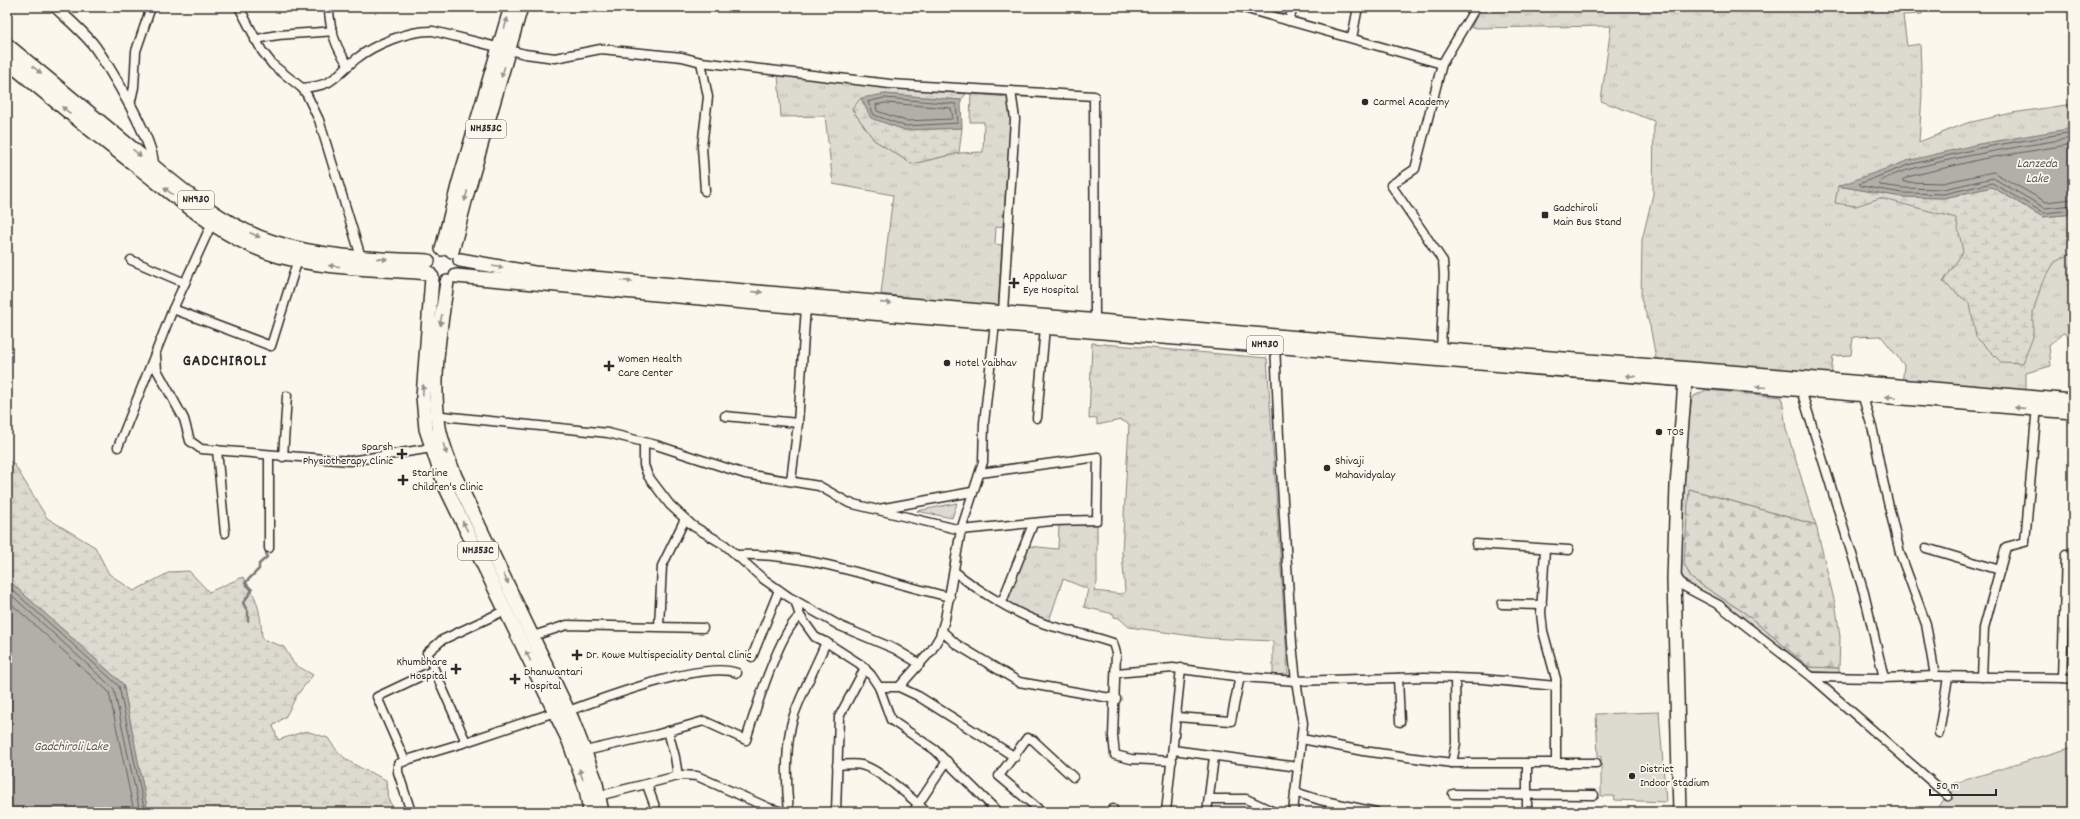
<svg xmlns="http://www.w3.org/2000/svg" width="2080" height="819" viewBox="0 0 2080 819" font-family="Dekko,sans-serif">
<defs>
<pattern id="grass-tufts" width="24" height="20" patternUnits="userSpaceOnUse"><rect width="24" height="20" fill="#dddad0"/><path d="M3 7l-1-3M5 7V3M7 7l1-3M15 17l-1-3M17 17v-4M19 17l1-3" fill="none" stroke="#bebbb3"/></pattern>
<pattern id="forest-firs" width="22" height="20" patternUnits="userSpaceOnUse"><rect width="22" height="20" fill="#dddad0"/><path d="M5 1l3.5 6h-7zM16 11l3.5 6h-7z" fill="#bebbb3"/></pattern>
<pattern id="wetland-marsh" width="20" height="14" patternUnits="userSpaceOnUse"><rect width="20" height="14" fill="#dddad0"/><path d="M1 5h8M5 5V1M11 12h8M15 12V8" fill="none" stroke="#bebbb3"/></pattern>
</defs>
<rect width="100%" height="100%" fill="#fbf7ec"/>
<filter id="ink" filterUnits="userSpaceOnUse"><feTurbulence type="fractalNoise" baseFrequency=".025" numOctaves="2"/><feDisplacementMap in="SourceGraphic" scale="8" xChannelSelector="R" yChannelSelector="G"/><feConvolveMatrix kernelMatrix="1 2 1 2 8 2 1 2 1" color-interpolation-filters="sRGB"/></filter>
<g filter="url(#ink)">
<g fill="url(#grass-tufts)" stroke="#84827e">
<path d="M 1481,7 L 1924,7 L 1922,14 L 1903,15 L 1907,46 L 1920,44 L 1922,95 L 1919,142 L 1967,123 L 2012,113 L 2073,104 L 2073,337 L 2063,333 L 2049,346 L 2051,366 L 2026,373 L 2026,396 L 1902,387 L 1904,365 L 1881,336 L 1853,337 L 1851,355 L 1833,356 L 1831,378 L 1658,369 L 1650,326 L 1641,299 L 1642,240 L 1653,194 L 1654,121 L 1601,101 L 1611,26 L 1471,28 Z"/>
<path d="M 778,74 L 889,87 L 966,94 L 961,100 L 885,94 L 852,109 L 874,140 L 912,164 L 959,153 L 983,152 L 984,122 L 970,122 L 971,94 L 1008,97 L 1011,120 L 1003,226 L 996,227 L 995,244 L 1002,245 L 998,309 L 881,294 L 893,195 L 833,184 L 825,116 L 781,117 Z"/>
<path d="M 1092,343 L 1267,358 L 1288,674 L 1273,675 L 1273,641 L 1206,638 L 1129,627 L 1119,618 L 1114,617 L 1114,614 L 1084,607 L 1088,589 L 1063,579 L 1049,621 L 1040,619 L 1006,601 L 1028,546 L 1058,549 L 1059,525 L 1097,524 L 1097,583 L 1094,591 L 1121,594 L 1125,592 L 1122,552 L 1129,424 L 1121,420 L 1097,425 L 1097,418 L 1089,419 Z"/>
<path d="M 1706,390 L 1782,397 L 1786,429 L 1816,525 L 1689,489 L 1691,578 L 1745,613 L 1809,667 L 1839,668 L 1839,673 L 1805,671 L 1742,616 L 1685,584 L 1679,574 L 1682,488 L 1691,403 L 1694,396 Z"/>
<path d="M 957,503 L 952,518 L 917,511 Z"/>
</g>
<path fill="url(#forest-firs)" stroke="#84827e" d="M 1689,489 L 1816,525 L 1836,608 L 1840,637 L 1839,668 L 1809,667 L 1745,613 L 1691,578 L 1684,563 Z"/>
<g fill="url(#wetland-marsh)" stroke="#84827e">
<path d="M 861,98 L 871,118 L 905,130 L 962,128 L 959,153 L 912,164 L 874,140 L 852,109 Z"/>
<path d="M 1838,186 L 1902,197 L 1944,198 L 1992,187 L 2043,217 L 2073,214 L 2073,253 L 2055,262 L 2042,283 L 2033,312 L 2033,337 L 2023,363 L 2001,362 L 1976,337 L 1970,304 L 1943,282 L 1963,252 L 1956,218 L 1880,198 L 1856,206 L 1835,203 Z"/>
<path d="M 7,460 L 14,464 L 47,518 L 95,547 L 109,574 L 134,591 L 170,572 L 189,571 L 209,592 L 243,577 C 258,598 261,613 262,639 L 284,647 L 294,664 L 313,675 L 297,695 L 286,716 L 273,726 L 278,740 L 306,731 L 328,738 C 345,765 359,766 386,780 L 388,799 L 396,812 L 148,812 L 123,684 L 7,579 Z"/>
</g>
<g fill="#dddad0" stroke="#84827e">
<path d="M 1659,712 L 1666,802 L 1615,800 L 1614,796 L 1601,796 L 1601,756 L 1598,756 L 1596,714 Z"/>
<path d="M 2073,747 L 2073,812 L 1946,812 L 1938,806 L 1957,787 L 1952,784 Z"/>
</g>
<g fill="#b1afa7" stroke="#7b7a75">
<path d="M 885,94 L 961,100 L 962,128 L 905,130 L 871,118 L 861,98 Z"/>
<path d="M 2073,128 L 2073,214 L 2043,217 L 1992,187 L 1944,198 L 1902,197 L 1838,186 L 1907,161 L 1979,144 Z"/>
<path d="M 7,579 L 123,684 L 148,812 L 7,812 Z"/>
</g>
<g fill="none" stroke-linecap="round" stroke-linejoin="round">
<g stroke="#61605d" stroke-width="1">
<path d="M 885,98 L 956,104 L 958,123 L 905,126 L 874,115 L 868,102 Z"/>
<path d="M 886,103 L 951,108 L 953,118 L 951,119 L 906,121 L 877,111 L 876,105 Z"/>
<path d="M 2073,132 L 1980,148 L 1908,165 L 1859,184 L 1861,186 L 1903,193 L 1944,194 L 1992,183 L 2044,213 L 2073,210"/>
<path d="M 2073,138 C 2042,143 1894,165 1879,183 L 1880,185 L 1903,188 L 1944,189 L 1993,178 L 2045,208 L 2073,205"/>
<path d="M 2073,144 L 1982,159 L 1911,176 L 1902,180 L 1904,182 L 1943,183 L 1993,172 L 2046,202 L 2073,199"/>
<path d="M 7,585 L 119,686 L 145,812"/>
<path d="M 7,591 L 114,689 L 140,812"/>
<path d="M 7,600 L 109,692 L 134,812"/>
</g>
<path stroke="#7b7a75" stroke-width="2.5" d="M 248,621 L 248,612 L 243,603 L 252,590 L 245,583 L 259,569 L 259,564 L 267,557 L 265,548 L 266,546"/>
<g stroke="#2b2b2b" stroke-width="11">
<g id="minor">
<path d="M 239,7 L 262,51 L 273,65 L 302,88 L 307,95 L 319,120 L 361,257"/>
<path d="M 329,7 C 329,27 336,50 349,65"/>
<path d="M 1240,7 L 1442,64"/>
<path d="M 1289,21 L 1293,7"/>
<path d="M 1352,38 L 1358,7"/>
<path d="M 255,40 C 280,32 307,34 333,31"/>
<path d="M 302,88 C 336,85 332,78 356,59 C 375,44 409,30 433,31 L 525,54 L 555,58 L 601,49 L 682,57 L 701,62"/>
<path d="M 130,105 L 134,87 L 136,51 L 151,7"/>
<path d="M 705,191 L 702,147 L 708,97 L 701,62 L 890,84 L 1094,96 L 1095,320"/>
<path d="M 131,260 L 185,283"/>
<path d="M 173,309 L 212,223"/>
<path d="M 1003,312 L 1015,119 L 1011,91"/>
<path d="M 1275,343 L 1279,437 L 1292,644 L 1296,681 L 1303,723 L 1293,812"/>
<path d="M 1441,350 L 1444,275 L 1443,261 L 1391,185 L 1415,169 L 1442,64 L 1476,7"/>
<path d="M 156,356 L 157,370 L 184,419 L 190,441 L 201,449 L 350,461 L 432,448"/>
<path d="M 1801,390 L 1864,593 L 1884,678 L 1812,677"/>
<path d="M 1862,394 L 1873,431 L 1883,481 L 1900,553 L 1926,624 L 1935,676"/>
<path d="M 433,415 L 608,433 L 656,445 L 745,474 L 819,486 L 849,503 L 961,530 L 1052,521 L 1097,520 L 1098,457 L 980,473"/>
<path d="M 725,416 L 798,423"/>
<path d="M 1037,418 L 1045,327"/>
<path d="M 644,442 L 644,465 L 648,476 L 670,505 L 693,526 L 725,545 L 762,578 L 789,597 L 840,626 L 895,649 L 920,664"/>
<path d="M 118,447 L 173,309 L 271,346 L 299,256"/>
<path d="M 217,450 L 225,533"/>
<path d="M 283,457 L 287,396"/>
<path d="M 791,481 L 798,423 L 806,307"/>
<path d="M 879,509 L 972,492"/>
<path d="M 1476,544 L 1569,550"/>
<path d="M 269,548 L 269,455"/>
<path d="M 1926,548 L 2000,570"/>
<path d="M 1545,549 L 1541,613 L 1543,631 L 1556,679 L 1556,763"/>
<path d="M 736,555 C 809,552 879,581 950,597"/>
<path d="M 954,571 C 978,591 1016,614 1045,624 C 1067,631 1091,635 1113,643 L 1116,653 L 1113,736 L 1115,755 L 1131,759 L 1172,761"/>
<path d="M 1674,573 L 1683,586 L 1719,605 L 1812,677 L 1948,796"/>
<path d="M 795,600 L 800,616 L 815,637 L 829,644 L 860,664 L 871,675 L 879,687 L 891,720 L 935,750 L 998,812"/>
<path d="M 1002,602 L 1033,524"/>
<path d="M 1502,604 L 1542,605"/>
<path d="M 659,626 L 662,566 L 685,519"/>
<path d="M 942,631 L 956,644 L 1019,682 L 1116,699"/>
<path d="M 533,636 L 567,625 L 703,628"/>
<path d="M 752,657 L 779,590"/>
<path d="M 1116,673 L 1173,668 L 1242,677 L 1296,681 L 1425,677 L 1483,679 L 1556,686"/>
<path d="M 1982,677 L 1984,628 L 2006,547 L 2025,542 L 2037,406"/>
<path d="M 1398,678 L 1400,722"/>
<path d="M 1884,678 L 1935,676 L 2062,678 L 2066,554 L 2073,556"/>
<path d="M 2062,678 L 2073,679"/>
<path d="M 879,687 L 899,687 L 918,696 L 1015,757"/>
<path d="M 899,687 L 931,651 L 940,636 L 945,619 L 961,530 L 983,462 L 984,423 L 995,323"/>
<path d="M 568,711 C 604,698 704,660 737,673"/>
<path d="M 1176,717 L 1231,721 L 1240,676"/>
<path d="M 668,731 L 675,757 L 678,776"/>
<path d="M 1939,733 L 1948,677"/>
<path d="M 1302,739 L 1363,751 L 1452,763 L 1596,763"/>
<path d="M 466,742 L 427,653 L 442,640 L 506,610"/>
<path d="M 1173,750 L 1298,767"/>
<path d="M 585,751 L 655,735 L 704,721 L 746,740 C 754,714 780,630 800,616"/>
<path d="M 405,761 L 377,697 L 434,670"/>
<path d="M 1452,763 L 1456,743 L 1455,678"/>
<path d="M 1527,763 L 1527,812"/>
<path d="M 837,765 C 844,765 854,763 861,765 C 877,768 915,800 926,812"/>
<path d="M 647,785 L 657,812"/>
<path d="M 1295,792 L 1320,800 L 1376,812"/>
<path d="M 1453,794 L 1594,795"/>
<path d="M 598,796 L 682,775 L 697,776 L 769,808 L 783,812"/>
<path d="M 1209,799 L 1246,799 L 1274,812"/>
<path d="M 411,812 L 398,772 L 398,764 L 410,759 L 460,744 L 555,712"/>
<path d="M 789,812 C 786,784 785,741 794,715 C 803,690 816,666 826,642"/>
<path d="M 836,812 L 839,717 L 865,668"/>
<path d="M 913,812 L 947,761"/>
<path d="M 1042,812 L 999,776 L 1027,738 L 1033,740 L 1073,777"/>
<path d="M 1113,812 L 1113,809"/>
<path d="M 1166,812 L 1181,668"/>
<path d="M 1207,812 L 1214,757"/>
</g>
</g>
<g stroke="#2b2b2b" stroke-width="13">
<path id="tertiary" d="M 55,7 C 68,19 81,30 92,43 C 105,59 162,153 152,169"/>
</g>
<g stroke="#2b2b2b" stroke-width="16">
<path id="primary" d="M 1680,812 L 1674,579 L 1677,486 L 1686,369"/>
</g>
<g stroke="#2b2b2b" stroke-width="16">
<g id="trunk">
<path d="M 7,45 C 49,80 91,114 133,149 C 174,183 221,226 273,242 C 322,258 376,259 428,261"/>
<path d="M 7,61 C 50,97 94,133 139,168 C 181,201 226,241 279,256 C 327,269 379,269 429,273"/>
<path d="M 442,249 L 459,182 L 511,7"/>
<path d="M 452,251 L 468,190 L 521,7"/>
<path d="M 460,260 L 534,273 L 1370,344 L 1781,376 L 2073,401"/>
<path d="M 456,276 L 823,309 L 2073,412"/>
<path d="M 432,277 L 423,397 L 426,429 L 445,486 L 569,741 L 586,789 L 590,812"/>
<path d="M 447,282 C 440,330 431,378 439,427 C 442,444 449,460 455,476 L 572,719 L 595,779 L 602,812"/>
</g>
</g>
<use href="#minor" stroke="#fbf7ec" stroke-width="8"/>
<use href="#tertiary" stroke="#fbf7ec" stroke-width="10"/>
<use href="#primary" stroke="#fbf7ec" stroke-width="13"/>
<use href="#trunk" stroke="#fbf7ec" stroke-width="13"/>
</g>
<defs><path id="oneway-solid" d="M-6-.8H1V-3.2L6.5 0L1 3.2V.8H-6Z"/></defs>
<g fill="#93918c">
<use href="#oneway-solid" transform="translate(506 23) rotate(-73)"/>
<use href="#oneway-solid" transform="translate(37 70) rotate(39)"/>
<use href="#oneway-solid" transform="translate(503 72) rotate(106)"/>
<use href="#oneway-solid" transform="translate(66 110) rotate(-141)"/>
<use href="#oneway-solid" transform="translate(137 153) rotate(40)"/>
<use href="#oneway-solid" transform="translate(168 191) rotate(-142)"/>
<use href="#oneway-solid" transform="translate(466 196) rotate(104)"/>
<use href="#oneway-solid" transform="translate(255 235) rotate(24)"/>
<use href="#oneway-solid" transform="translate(382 259) rotate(5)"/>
<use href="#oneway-solid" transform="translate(334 266) rotate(-175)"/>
<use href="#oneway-solid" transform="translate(498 267) rotate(10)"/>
<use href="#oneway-solid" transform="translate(627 281) rotate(5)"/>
<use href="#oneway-solid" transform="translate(757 292) rotate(5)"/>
<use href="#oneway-solid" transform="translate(886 303) rotate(4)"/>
<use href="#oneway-solid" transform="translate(441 320) rotate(98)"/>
<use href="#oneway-solid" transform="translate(1631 376) rotate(-175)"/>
<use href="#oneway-solid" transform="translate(1761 387) rotate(-175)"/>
<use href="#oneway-solid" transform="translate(423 390) rotate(-87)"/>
<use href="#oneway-solid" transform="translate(1891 397) rotate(-175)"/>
<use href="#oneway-solid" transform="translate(2020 408) rotate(-175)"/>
<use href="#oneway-solid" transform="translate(445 449) rotate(72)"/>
<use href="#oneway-solid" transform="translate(465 526) rotate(-117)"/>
<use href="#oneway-solid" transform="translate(506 579) rotate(64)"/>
<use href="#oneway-solid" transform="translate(528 656) rotate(-116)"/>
<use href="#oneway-solid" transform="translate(581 774) rotate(-109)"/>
</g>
</g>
<g fill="#2b2b2b" stroke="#fbf7ec" stroke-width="1.5">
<circle cx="1365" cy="102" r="4"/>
<rect x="1541" y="211" width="8" height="8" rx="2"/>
<path d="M1012 277h4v4h4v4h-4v4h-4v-4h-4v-4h4z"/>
<circle cx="947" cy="363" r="4"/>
<path d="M607 360h4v4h4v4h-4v4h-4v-4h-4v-4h4z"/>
<circle cx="1659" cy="432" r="4"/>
<path d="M400 448h4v4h4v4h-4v4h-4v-4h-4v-4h4z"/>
<circle cx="1327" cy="468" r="4"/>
<path d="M401 474h4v4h4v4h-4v4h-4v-4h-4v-4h4z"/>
<path d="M575 649h4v4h4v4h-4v4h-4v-4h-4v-4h4z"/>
<path d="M454 663h4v4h4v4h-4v4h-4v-4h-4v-4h4z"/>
<path d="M513 673h4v4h4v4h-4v4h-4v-4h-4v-4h4z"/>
<circle cx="1632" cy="776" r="4"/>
</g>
<g text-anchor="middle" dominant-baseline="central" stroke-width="3.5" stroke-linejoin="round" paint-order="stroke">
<g fill="#fbf7ec" stroke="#696865" stroke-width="1">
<rect x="466" y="120" width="40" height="18" rx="3"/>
<rect x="178" y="191" width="36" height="18" rx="3"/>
<rect x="1247" y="336" width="36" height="18" rx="3"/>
<rect x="458" y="542" width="40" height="18" rx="3"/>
</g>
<g font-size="11" font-weight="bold" fill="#2b2b2b">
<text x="486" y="129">NH353C</text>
<text x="196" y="200">NH930</text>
<text x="1265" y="345">NH930</text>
<text x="478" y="551">NH353C</text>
</g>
<g font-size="12" fill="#2b2b2b" stroke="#fbf7ec" text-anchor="start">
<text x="1373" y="102">Carmel Academy</text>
<text x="1553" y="208">Gadchiroli<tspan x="1553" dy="14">Main Bus Stand</tspan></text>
<text x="1023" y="276">Appalwar<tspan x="1023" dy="14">Eye Hospital</tspan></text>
<text x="618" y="359">Women Health<tspan x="618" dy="14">Care Center</tspan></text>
<text x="955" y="363">Hotel Vaibhav</text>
<text x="1667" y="432">TOS</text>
<text x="393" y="447" text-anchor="end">Sparsh<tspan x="393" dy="14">Physiotherapy Clinic</tspan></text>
<text x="1335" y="461">Shivaji<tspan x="1335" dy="14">Mahavidyalay</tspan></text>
<text x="412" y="473">Starline<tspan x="412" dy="14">Children's Clinic</tspan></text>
<text x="586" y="655">Dr. Kowe Multispeciality Dental Clinic</text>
<text x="447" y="662" text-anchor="end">Khumbhare<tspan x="447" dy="14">Hospital</tspan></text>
<text x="524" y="672">Dhanwantari<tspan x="524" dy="14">Hospital</tspan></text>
<text x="1640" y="769">District<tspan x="1640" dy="14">Indoor Stadium</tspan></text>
</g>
<g font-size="13" font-style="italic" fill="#5a5956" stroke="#fbf7ec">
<text x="2037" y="164">Lanzeda<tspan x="2037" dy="15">Lake</tspan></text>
<text x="71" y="747">Gadchiroli Lake</text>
</g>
<g font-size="16" font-weight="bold" letter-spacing="1" fill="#2b2b2b" stroke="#fbf7ec">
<text x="225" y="361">GADCHIROLI</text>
</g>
</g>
<rect width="2080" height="819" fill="none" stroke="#fbf7ec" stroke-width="24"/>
<rect x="12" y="12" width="2056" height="795" fill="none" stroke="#2b2b2b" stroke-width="1.5" filter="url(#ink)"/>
<path d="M1930 789v6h66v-6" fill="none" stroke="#2b2b2b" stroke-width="2"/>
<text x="1936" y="789" font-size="12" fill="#2b2b2b" stroke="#fbf7ec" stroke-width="3" paint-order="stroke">50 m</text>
</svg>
